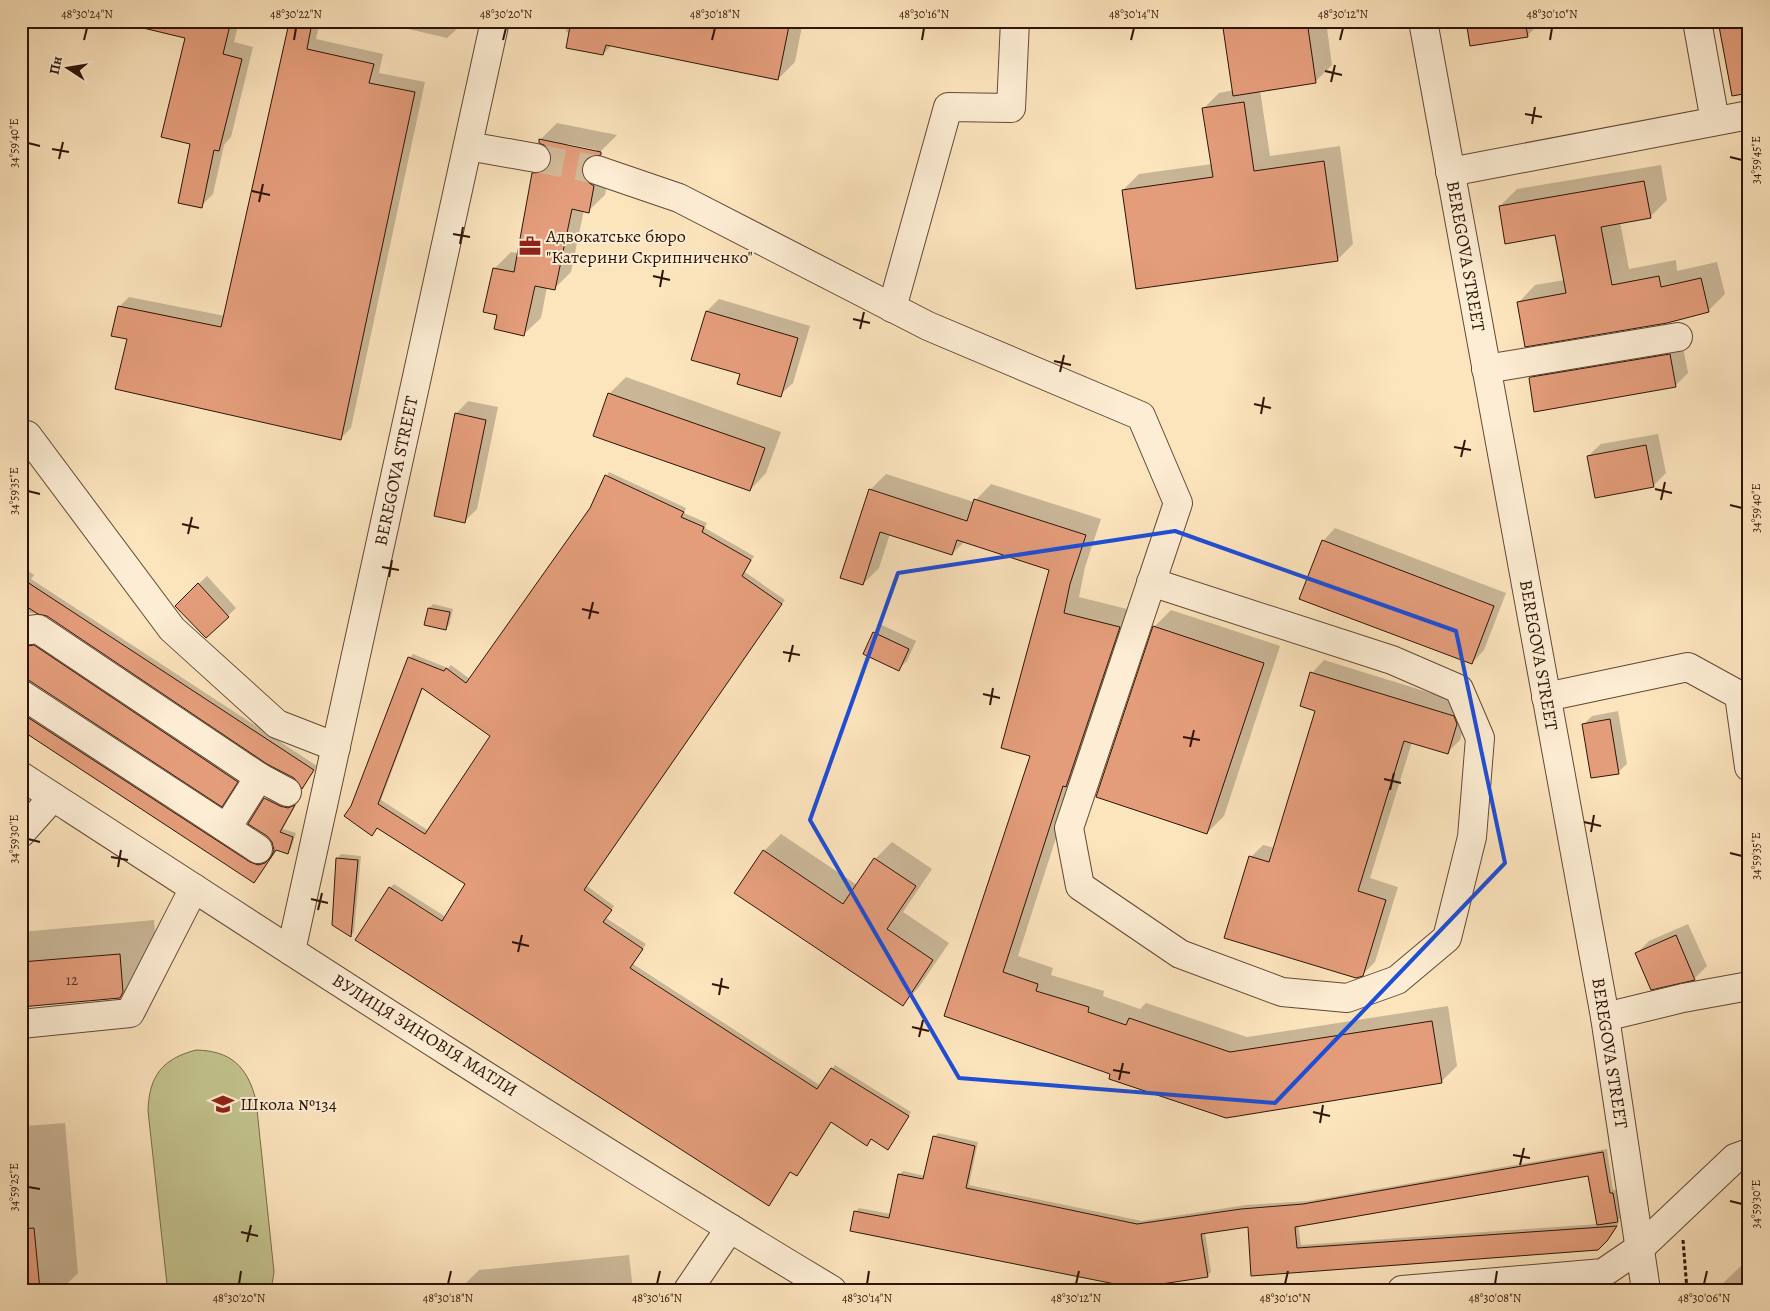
<svg xmlns="http://www.w3.org/2000/svg" width="1770" height="1311" viewBox="0 0 1770 1311" font-family="Alegreya,serif">
<rect width="100%" height="100%" fill="#fce4bd"/>
<filter id="stains"><feTurbulence type="fractalNoise" baseFrequency=".004" numOctaves="4"/><feColorMatrix values="0 0 0 0 .2 0 0 0 0 .09 0 0 0 0 .02 0 0 0 .5 -.17"/></filter>
<radialGradient id="worn" r=".72"><stop offset=".6" stop-color="#630" stop-opacity="0"/><stop offset="1" stop-color="#630" stop-opacity=".3"/></radialGradient>
<path fill="#c3c38e" stroke="#796c4a" d="M 196,1050 C 231,1051 247,1066 256,1100 L 274,1272 L 271,1290 L 169,1290 L 167,1284 L 148,1111 C 149,1076 162,1059 196,1050 Z"/>
<g fill="#0003" fill-rule="evenodd">
<path d="M 172,21 L 239,21 L 234,42 L 253,47 L 231,137 L 224,145 L 213,194 L 201,206 L 192,143 L 186,37 Z"/>
<path d="M 292,21 L 320,21 L 316,39 L 383,54 L 379,73 L 425,82 L 351,428 L 341,438 L 128,338 L 119,307 L 129,297 L 225,316 Z"/>
<path d="M 374,21 L 459,21 L 458,28 L 447,38 Z"/>
<path d="M 568,21 L 803,21 L 795,62 L 778,79 L 612,45 L 603,54 L 566,31 Z"/>
<path d="M 1223,21 L 1326,21 L 1332,65 L 1316,81 L 1260,90 L 1270,156 L 1340,146 L 1353,244 L 1337,260 L 1123,190 L 1139,174 L 1212,164 L 1203,109 L 1219,93 L 1234,90 Z"/>
<path d="M 1474,21 L 1538,21 L 1539,24 L 1527,36 L 1468,27 Z"/>
<path d="M 557,123 L 617,135 L 598,154 L 601,163 L 610,169 L 605,195 L 588,211 L 584,210 L 571,272 L 554,289 L 547,287 L 541,318 L 524,334 L 498,314 L 494,269 L 511,252 L 518,253 L 534,174 L 552,157 L 552,152 L 540,140 ZM 568,144 L 597,150 L 595,152 L 565,146 Z"/>
<path d="M 1661,165 L 1667,200 L 1650,217 L 1620,222 L 1629,269 L 1676,260 L 1677,271 L 1717,262 L 1725,294 L 1708,311 L 1519,302 L 1535,285 L 1565,280 L 1556,234 L 1500,206 L 1517,189 Z"/>
<path d="M 719,299 L 810,326 L 793,383 L 780,395 L 742,373 L 707,311 Z"/>
<path d="M 1682,342 L 1688,373 L 1675,386 L 1530,379 L 1543,366 Z"/>
<path d="M 626,377 L 781,432 L 766,473 L 750,490 L 609,394 Z"/>
<path d="M 468,401 L 498,407 L 477,509 L 465,521 L 456,414 Z"/>
<path d="M 1658,434 L 1666,473 L 1653,486 L 1588,456 L 1601,444 Z"/>
<path d="M 609,472 L 686,508 L 684,513 L 707,523 L 705,528 L 754,556 L 745,572 L 785,600 L 587,886 L 614,906 L 606,918 L 646,944 L 633,964 L 821,1086 L 835,1065 L 911,1112 L 891,1144 L 872,1138 L 867,1144 L 831,1121 L 801,1171 L 797,1174 L 791,1171 L 772,1201 L 390,888 L 394,884 L 446,917 L 466,884 L 378,827 L 372,834 L 352,807 L 409,658 L 413,654 L 448,668 L 451,665 L 470,679 L 591,508 ZM 423,688 L 492,736 L 429,831 L 381,800 Z"/>
<path d="M 886,474 L 974,502 L 991,484 L 1101,519 L 1085,567 L 1079,597 L 1135,611 L 1076,776 L 1018,956 L 1053,968 L 1051,975 L 1104,991 L 1103,996 L 1140,1009 L 1146,1003 L 1247,1037 L 1448,1006 L 1457,1066 L 1441,1082 L 1112,1073 L 946,1015 L 1032,755 L 1051,570 L 965,541 L 952,554 L 890,534 L 879,568 L 863,584 L 870,490 Z"/>
<path d="M 1335,528 L 1506,593 L 1484,650 L 1472,663 L 1323,541 Z"/>
<path d="M 21,566 L 34,575 L 31,579 L 317,766 L 305,784 L 302,787 L 295,777 L 47,615 L 30,613 L 21,608 Z"/>
<path d="M 207,576 L 236,608 L 206,637 L 185,597 Z"/>
<path d="M 433,604 L 453,609 L 449,625 L 445,629 L 425,624 L 429,608 Z"/>
<path d="M 1171,610 L 1280,646 L 1224,816 L 1207,833 L 1154,627 Z"/>
<path d="M 882,625 L 916,641 L 907,661 L 899,669 L 874,633 Z"/>
<path d="M 38,642 L 240,777 L 225,801 L 30,680 L 28,647 L 32,643 Z"/>
<path d="M 1324,660 L 1466,704 L 1469,711 L 1460,740 L 1447,753 L 1412,742 L 1370,878 L 1398,887 L 1375,962 L 1363,974 L 1251,857 L 1263,845 L 1275,848 L 1317,710 L 1312,673 Z"/>
<path d="M 21,707 L 262,861 L 270,859 L 258,878 L 254,882 L 21,729 Z"/>
<path d="M 1618,711 L 1627,764 L 1618,772 L 1584,724 L 1592,716 Z"/>
<path d="M 269,795 L 284,803 L 297,803 L 283,829 L 296,833 L 291,849 L 287,853 L 277,849 L 274,854 L 273,842 L 268,835 L 250,823 Z"/>
<path d="M 781,834 L 857,885 L 875,859 L 892,842 L 932,869 L 903,912 L 949,943 L 919,987 L 903,1004 L 764,851 Z"/>
<path d="M 341,854 L 361,856 L 354,932 L 350,936 L 337,858 Z"/>
<path d="M 154,920 L 157,957 L 154,963 L 119,997 L 21,1006 L 21,932 Z"/>
<path d="M 1688,924 L 1707,966 L 1694,979 L 1636,954 L 1649,941 Z"/>
<path d="M 65,1123 L 78,1273 L 61,1290 L 21,1290 L 21,1126 L 22,1130 L 25,1126 Z"/>
<path d="M 938,1133 L 978,1142 L 969,1185 L 1142,1221 L 1246,1205 L 1308,1201 L 1607,1149 L 1613,1190 L 1616,1190 L 1621,1217 L 1615,1223 L 1619,1223 L 1611,1236 L 1597,1249 L 1253,1275 L 1249,1226 L 1205,1232 L 1211,1272 L 1207,1276 L 1135,1287 L 855,1212 L 859,1208 L 891,1214 L 899,1175 L 903,1171 L 925,1176 L 934,1137 ZM 1589,1175 L 1598,1224 L 1301,1245 L 1298,1225 Z"/>
<path d="M 629,1255 L 633,1290 L 459,1290 L 479,1270 Z"/>
<path d="M 1749,1258 L 1749,1290 L 1719,1290 L 1719,1287 Z"/>
</g>
<g fill="#e49d7b" stroke="#2f1407" fill-rule="evenodd">
<path d="M 144,21 L 231,21 L 223,54 L 242,59 L 219,151 L 214,150 L 202,208 L 178,203 L 190,144 L 161,137 L 185,38 L 143,28 Z"/>
<path d="M 571,21 L 790,21 L 778,80 L 606,45 L 603,55 L 566,48 Z"/>
<path d="M 1222,21 L 1307,21 L 1316,83 L 1233,96 Z"/>
<path d="M 1479,21 L 1525,21 L 1528,37 L 1470,46 L 1467,27 L 1480,25 Z"/>
<path d="M 1718,21 L 1749,21 L 1749,93 L 1732,96 Z"/>
<path d="M 289,23 L 311,28 L 307,49 L 374,64 L 369,83 L 415,92 L 341,440 L 115,389 L 127,339 L 111,336 L 118,306 L 221,327 Z"/>
<path d="M 1244,102 L 1254,171 L 1324,161 L 1338,261 L 1136,289 L 1122,190 L 1213,177 L 1202,108 Z"/>
<path d="M 539,139 L 601,152 L 601,155 L 587,158 L 582,165 L 582,173 L 585,180 L 594,186 L 589,213 L 572,209 L 555,290 L 535,286 L 524,336 L 494,329 L 497,315 L 483,312 L 493,268 L 514,272 L 532,173 L 542,172 L 548,168 L 551,161 L 550,152 L 546,146 L 539,143 Z"/>
<path d="M 1644,181 L 1651,218 L 1601,227 L 1612,285 L 1659,276 L 1661,287 L 1701,278 L 1709,312 L 1667,323 L 1525,347 L 1517,302 L 1566,293 L 1555,235 L 1505,244 L 1499,206 Z"/>
<path d="M 706,311 L 798,338 L 781,397 L 737,384 L 740,374 L 691,360 Z"/>
<path d="M 1670,354 L 1676,387 L 1534,412 L 1529,378 L 1531,377 Z"/>
<path d="M 608,393 L 765,448 L 750,491 L 593,436 Z"/>
<path d="M 455,413 L 486,420 L 465,523 L 434,516 Z"/>
<path d="M 1646,445 L 1654,487 L 1595,498 L 1587,456 Z"/>
<path d="M 605,475 L 684,512 L 681,517 L 704,527 L 702,532 L 751,560 L 742,576 L 782,604 L 584,890 L 612,910 L 603,922 L 643,949 L 630,968 L 817,1089 L 831,1068 L 909,1116 L 888,1150 L 871,1139 L 867,1146 L 831,1122 L 797,1176 L 790,1172 L 769,1206 L 355,940 L 389,887 L 442,921 L 465,884 L 377,828 L 372,836 L 344,816 L 351,806 L 408,657 L 444,671 L 446,668 L 466,683 L 590,508 ZM 422,688 L 490,736 L 425,834 L 378,804 Z"/>
<path d="M 869,489 L 967,521 L 974,499 L 1086,535 L 1070,584 L 1064,613 L 1120,627 L 1066,787 L 1063,786 L 1003,972 L 1038,984 L 1036,991 L 1089,1007 L 1088,1012 L 1126,1025 L 1129,1018 L 1230,1052 L 1432,1021 L 1442,1083 L 1226,1118 L 1109,1079 L 1110,1074 L 944,1016 L 1030,756 L 1001,748 L 1049,570 L 957,540 L 952,555 L 880,532 L 863,585 L 840,578 Z"/>
<path d="M 1322,540 L 1494,606 L 1472,664 L 1299,599 Z"/>
<path d="M 21,578 L 314,770 L 302,789 L 294,778 L 267,764 L 47,616 L 38,614 L 21,603 Z"/>
<path d="M 198,583 L 229,617 L 206,638 L 175,606 Z"/>
<path d="M 428,608 L 450,612 L 446,630 L 424,625 Z"/>
<path d="M 1153,626 L 1264,663 L 1207,834 L 1096,797 Z"/>
<path d="M 873,632 L 909,649 L 899,671 L 863,654 Z"/>
<path d="M 34,645 L 238,782 L 222,807 L 30,681 L 21,678 L 21,655 L 27,646 Z"/>
<path d="M 1310,672 L 1454,716 L 1457,724 L 1448,754 L 1404,741 L 1358,891 L 1386,900 L 1363,976 L 1356,978 L 1224,938 L 1249,856 L 1269,862 L 1315,711 L 1300,706 Z"/>
<path d="M 21,713 L 250,862 L 258,865 L 265,863 L 271,857 L 274,850 L 272,842 L 267,836 L 248,824 L 264,798 L 280,806 L 288,808 L 295,805 L 280,832 L 293,837 L 288,854 L 276,850 L 254,883 L 21,730 Z"/>
<path d="M 1610,719 L 1619,774 L 1591,778 L 1582,724 Z"/>
<path d="M 763,850 L 843,904 L 874,858 L 916,886 L 887,929 L 933,960 L 903,1006 L 734,893 Z"/>
<path d="M 336,858 L 358,860 L 351,937 L 332,925 Z"/>
<path d="M 1676,935 L 1695,980 L 1651,990 L 1635,953 Z"/>
<path d="M 120,954 L 123,992 L 120,998 L 21,1007 L 21,962 Z"/>
<path d="M 933,1136 L 975,1146 L 966,1188 L 1137,1224 L 1241,1209 L 1303,1204 L 1603,1152 L 1610,1193 L 1613,1193 L 1618,1222 L 1597,1225 L 1588,1176 L 1295,1227 L 1297,1248 L 1617,1226 L 1607,1241 L 1598,1250 L 1251,1276 L 1248,1227 L 1201,1234 L 1208,1277 L 1135,1288 L 850,1231 L 854,1211 L 889,1218 L 898,1174 L 923,1179 Z"/>
<path d="M 34,1228 L 40,1290 L 21,1290 L 21,1229 Z"/>
</g>
<g fill="none" stroke-linecap="round" stroke-linejoin="round">
<path stroke="#d3ba99" stroke-width="28" stroke-dasharray="28 14" stroke-linecap="butt" d="M 536,158 L 597,170"/>
<g stroke="#624834" stroke-width="30">
<g id="minor">
<path d="M 1423,21 L 1605,1017 L 1646,1290"/>
<path d="M 1697,21 L 1715,121"/>
<path d="M 468,146 L 536,158"/>
<path d="M 597,170 L 679,198 L 928,326 L 1141,416 L 1178,503 L 1069,828 L 1080,886 L 1180,954 L 1282,992 L 1347,998 L 1397,980 L 1447,938 L 1472,837 L 1480,738 L 1459,689 L 1392,660 L 1151,582"/>
<path d="M 1450,172 L 1749,115"/>
<path d="M 892,308 L 948,107 L 1011,108 L 1015,21"/>
<path d="M 1486,369 L 1678,337"/>
<path d="M 27,435 L 172,629 L 277,724 L 336,747"/>
<path d="M 21,631 L 38,629 L 259,777 L 230,823 L 223,826 L 21,694"/>
<path d="M 1546,697 L 1688,667 L 1739,695 L 1749,767"/>
<path d="M 21,776 C 289,950 557,1125 832,1290"/>
<path d="M 259,777 L 287,792"/>
<path d="M 223,826 L 258,849"/>
<path d="M 21,833 L 53,797"/>
<path d="M 291,951 L 495,21"/>
<path d="M 1605,1017 L 1683,998 L 1749,986"/>
<path d="M 21,1024 L 130,1013 L 194,888"/>
<path d="M 688,1290 L 730,1228"/>
<path d="M 1402,1290 L 1603,1273 L 1641,1247 L 1735,1158 L 1749,1153"/>
</g>
</g>
<path stroke="#2f1407" stroke-width="3" stroke-dasharray="4 2.5" stroke-linecap="butt" d="M 1683,1240 L 1687,1290"/>
<use href="#minor" stroke="#fdedd4" stroke-width="28"/>
</g>
<path fill="none" stroke="#1d4ed8" stroke-width="4" stroke-linejoin="round" d="M 1175,531 L 1456,631 L 1505,863 L 1275,1103 L 959,1078 L 810,820 L 898,573 Z"/>
<path fill="none" stroke="#2f1407" stroke-width="2" d="M 84,40 L 87,28M 294,40 L 296,28M 503,40 L 506,28M 712,40 L 715,28M 922,40 L 924,28M 1131,40 L 1134,28M 1340,40 L 1343,28M 1550,40 L 1552,28M 1325,71 L 1342,75M 1331,82 L 1335,65M 1525,114 L 1542,117M 1532,124 L 1535,107M 28,143 L 40,146M 52,149 L 69,152M 1730,157 L 1742,160M 59,159 L 63,142M 252,191 L 270,195M 259,202 L 263,184M 453,234 L 470,237M 460,244 L 463,227M 653,276 L 670,280M 660,287 L 663,270M 853,319 L 870,323M 860,329 L 864,312M 1054,361 L 1071,365M 1060,372 L 1064,355M 1254,404 L 1271,408M 1261,414 L 1264,397M 1454,447 L 1471,450M 1461,457 L 1465,440M 1655,489 L 1672,493M 28,491 L 40,494M 1661,500 L 1665,482M 1730,505 L 1742,508M 182,524 L 199,528M 188,534 L 192,517M 382,567 L 399,570M 389,577 L 392,560M 582,609 L 599,613M 589,619 L 593,602M 783,652 L 800,655M 789,662 L 793,645M 983,694 L 1000,698M 990,705 L 993,688M 1183,737 L 1200,740M 1190,747 L 1194,730M 1384,779 L 1401,783M 1390,790 L 1394,773M 1584,822 L 1601,826M 1591,832 L 1594,815M 28,839 L 40,842M 1730,853 L 1742,856M 111,857 L 128,860M 118,867 L 121,850M 311,899 L 328,903M 318,910 L 322,893M 512,942 L 529,946M 518,952 L 522,935M 712,984 L 729,988M 719,995 L 722,978M 912,1027 L 929,1031M 919,1037 L 923,1020M 1113,1070 L 1130,1073M 1119,1080 L 1123,1063M 1313,1112 L 1330,1116M 1320,1123 L 1323,1105M 1513,1155 L 1530,1158M 1520,1165 L 1524,1148M 28,1187 L 40,1189M 1730,1201 L 1742,1204M 241,1232 L 258,1236M 247,1242 L 251,1225M 239,1284 L 241,1271M 448,1284 L 451,1271M 657,1284 L 660,1271M 867,1284 L 869,1271M 1076,1284 L 1079,1271M 1285,1284 L 1288,1271M 1495,1284 L 1497,1271M 1704,1284 L 1707,1271"/>
<defs>
<g id="office-bare" transform="scale(1.725)"><path d="M-6-3h4V-5.5h4V-3h4V5H-6ZM-1-4.5V-3h2v-1.5ZM-6 0V1H6V0Z" fill="#8f2418" stroke="#fdedd4" stroke-width="2.5" paint-order="stroke"/></g>
<g id="school-bare" transform="scale(1.725)"><path d="M0-5L7-2L0 1L-7-2ZM-4 1L0 2.5L4 1V4Q0 6-4 4Z" fill="#8f2418" stroke="#fdedd4" stroke-width="2.5" paint-order="stroke"/></g>
</defs>
<g fill-rule="evenodd">
<use href="#office-bare" x="530" y="246"/>
<use href="#school-bare" x="223" y="1104"/>
</g>
<g text-anchor="middle" dominant-baseline="central" stroke-width="4" stroke-linejoin="round" paint-order="stroke">
<g font-size="15" fill="#5c3624">
<text x="72" y="980">12</text>
</g>
<g font-size="18" fill="#2f1407" stroke="#fdedd4" text-anchor="start">
<text x="546" y="236">Адвокатське бюро<tspan x="546" dy="21">"Катерини Скрипниченко"</tspan></text>
<text x="240" y="1104">Школа №134</text>
</g>
<g font-size="18" fill="#2f1407" stroke="#fdedd4">
<text transform="translate(1466 256) rotate(80)">BEREGOVA STREET</text>
<text transform="translate(396 471) rotate(-78)">BEREGOVA STREET</text>
<text transform="translate(1539 655) rotate(80)">BEREGOVA STREET</text>
<text transform="translate(425 1035) rotate(32)">ВУЛИЦЯ ЗИНОВІЯ МАТЛИ</text>
<text transform="translate(1610 1053) rotate(81)">BEREGOVA STREET</text>
</g>
</g>
<rect width="1770" height="1311" fill="none" stroke="#fce4bd" stroke-width="55"/>
<g transform="translate(68 68) rotate(282)" stroke="#fdedd4" stroke-width="4" paint-order="stroke">
<path d="M0-4L9 19L0 12L-9 19Z" fill="#2f1407"/>
<text y="-8" font-size="14" font-weight="bold" text-anchor="middle" fill="#2f1407">Пн</text>
</g>
<rect x="28" y="28" width="1714" height="1256" fill="none" stroke="#2f1407" stroke-width="2"/>
<g font-size="12" text-anchor="middle" fill="#2f1407">
<text x="87" y="18">48°30'24"N</text>
<text x="296" y="18">48°30'22"N</text>
<text x="506" y="18">48°30'20"N</text>
<text x="715" y="18">48°30'18"N</text>
<text x="924" y="18">48°30'16"N</text>
<text x="1134" y="18">48°30'14"N</text>
<text x="1343" y="18">48°30'12"N</text>
<text x="1552" y="18">48°30'10"N</text>
<text transform="translate(14 143) rotate(-90)" y="4">34°59'40"E</text>
<text transform="translate(1756 160) rotate(-90)" y="4">34°59'45"E</text>
<text transform="translate(14 491) rotate(-90)" y="4">34°59'35"E</text>
<text transform="translate(1756 508) rotate(-90)" y="4">34°59'40"E</text>
<text transform="translate(14 839) rotate(-90)" y="4">34°59'30"E</text>
<text transform="translate(1756 856) rotate(-90)" y="4">34°59'35"E</text>
<text transform="translate(14 1187) rotate(-90)" y="4">34°59'25"E</text>
<text transform="translate(1756 1204) rotate(-90)" y="4">34°59'30"E</text>
<text x="239" y="1302">48°30'20"N</text>
<text x="448" y="1302">48°30'18"N</text>
<text x="657" y="1302">48°30'16"N</text>
<text x="867" y="1302">48°30'14"N</text>
<text x="1076" y="1302">48°30'12"N</text>
<text x="1285" y="1302">48°30'10"N</text>
<text x="1495" y="1302">48°30'08"N</text>
<text x="1704" y="1302">48°30'06"N</text>
</g>
<rect width="100%" height="100%" filter="url(#stains)"/>
<rect width="100%" height="100%" fill="url(#worn)"/>
</svg>
